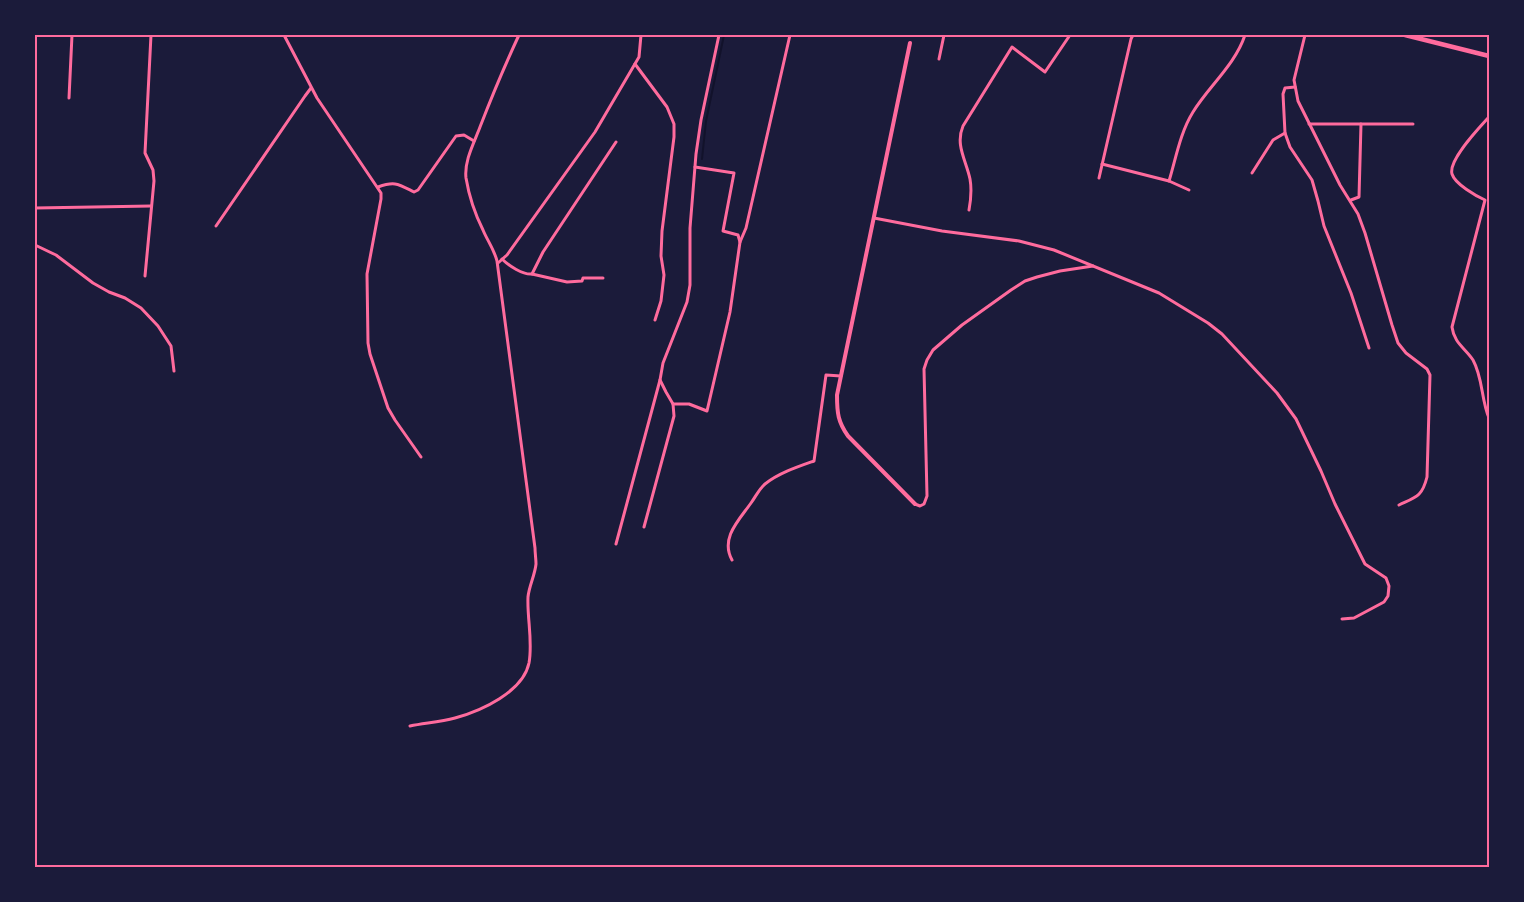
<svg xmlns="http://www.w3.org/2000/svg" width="1524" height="902" viewBox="0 0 1524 902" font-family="'Libre Baskerville',serif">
<rect width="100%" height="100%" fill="#1b1b3a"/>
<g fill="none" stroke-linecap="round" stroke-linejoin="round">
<path stroke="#12122b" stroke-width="2" d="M 702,159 L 706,121 L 724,35"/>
<g stroke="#ff6b9d" stroke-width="3">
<path d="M 284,35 L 317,98 L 381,193 L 381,199 L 367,274 L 368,343 L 370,354 L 388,408 L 395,420 L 421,457"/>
<path d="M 1305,35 L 1294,80 L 1298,101 L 1340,185 L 1358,214 L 1365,233 L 1392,325 L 1398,343 L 1406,353 L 1427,369 L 1430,375 L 1427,477 C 1422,497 1416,497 1399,505"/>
<path d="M 939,59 L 944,35"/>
<path d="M 635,64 L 667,107 L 674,124 L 674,137 L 662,231 L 661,256 L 664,275 L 661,301 L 655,320"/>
<path d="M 1295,87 L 1285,88 L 1283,94 L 1285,133 L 1290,147 L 1312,180 L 1318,201 L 1324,226 L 1351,293 L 1369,348"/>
<path d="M 69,98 L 72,35"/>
<path d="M 1489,117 C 1480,127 1448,160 1452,174 C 1455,184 1476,196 1485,200 L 1452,327 C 1454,343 1465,348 1473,360 C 1483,378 1481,399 1489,418"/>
<path d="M 1309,124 L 1413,124"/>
<path d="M 1102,164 L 1169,181 L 1189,190"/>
<path d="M 695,167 L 734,173 L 723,231 L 738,235 L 740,242"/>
<path d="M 1252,173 L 1273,140 L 1285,133"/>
<path d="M 1099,178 L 1131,39 L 1133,35"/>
<path d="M 1169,181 C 1176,158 1180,133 1193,112 C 1209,86 1235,65 1245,35"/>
<path d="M 378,187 C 395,181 398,184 414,192 L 418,190 L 456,136 L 464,135 L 474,141"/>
<path d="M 1351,200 L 1359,197 L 1361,124"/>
<path d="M 35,208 L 151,206"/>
<path d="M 969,210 C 971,199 972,190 970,179 C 966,160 955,145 963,126 L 1012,47 L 1045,72 L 1070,35"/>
<path d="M 874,218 L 942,231 L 1019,241 L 1054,250 L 1159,293 L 1208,323 L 1222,334 L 1277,393 L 1296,419 L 1321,471 L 1335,504 L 1365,564 L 1386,578 L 1389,586 L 1388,596 L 1384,602 L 1354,618 L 1342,619"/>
<path d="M 216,226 L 305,96 L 311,88"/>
<path d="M 35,245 L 56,255 L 93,283 L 109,292 L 125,298 L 141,308 L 158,326 L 171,346 L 174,371"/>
<path d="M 502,259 C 509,266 523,275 532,274 L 567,282 L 582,281 L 583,278 L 603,278"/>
<path d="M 498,263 L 507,255 L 595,132 L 639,57 L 641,35"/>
<path d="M 532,274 L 543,252 L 616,142"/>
<path d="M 145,276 L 154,181 L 153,170 L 145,153 L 151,35"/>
<path d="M 673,404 L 689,404 L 707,411 L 730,312 L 740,242 L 746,228 L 790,35"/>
<path d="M 915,504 L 920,506 L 924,504 L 927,496 L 924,369 L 927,360 L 933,350 L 962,325 L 1011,290 L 1025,281 L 1037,277 L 1060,271 L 1093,266"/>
<path d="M 644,527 L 674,416 L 673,404 L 666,392 L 660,380 L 663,363 L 687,302 L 690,285 L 690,228 L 696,154 L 701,120 L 719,35"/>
<path d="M 616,544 L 660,380"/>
<path d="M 732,560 C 720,538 739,520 751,503 C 756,496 759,489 765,484 C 779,473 797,467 814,461 L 826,375 L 841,376"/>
<path d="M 410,726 C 425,723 440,722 455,718 C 481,711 523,692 529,663 C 533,641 527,619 528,597 C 529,586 535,575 536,564 C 536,559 535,553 535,548 L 497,261 C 494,249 487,240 483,230 C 475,214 469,196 466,178 C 464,161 474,143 480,127 C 492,96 505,65 519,35"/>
</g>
<path stroke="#ff6b9d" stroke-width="4" d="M 910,43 L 837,395 C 837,413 838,422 848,436 L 915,504"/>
<path stroke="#ff6b9d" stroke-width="4.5" d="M 1405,35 L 1489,56"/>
</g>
<rect width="1524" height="902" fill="none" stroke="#1b1b3a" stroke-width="72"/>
<rect x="36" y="36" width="1452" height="830" fill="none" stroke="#ff6b9d" stroke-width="2"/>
</svg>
